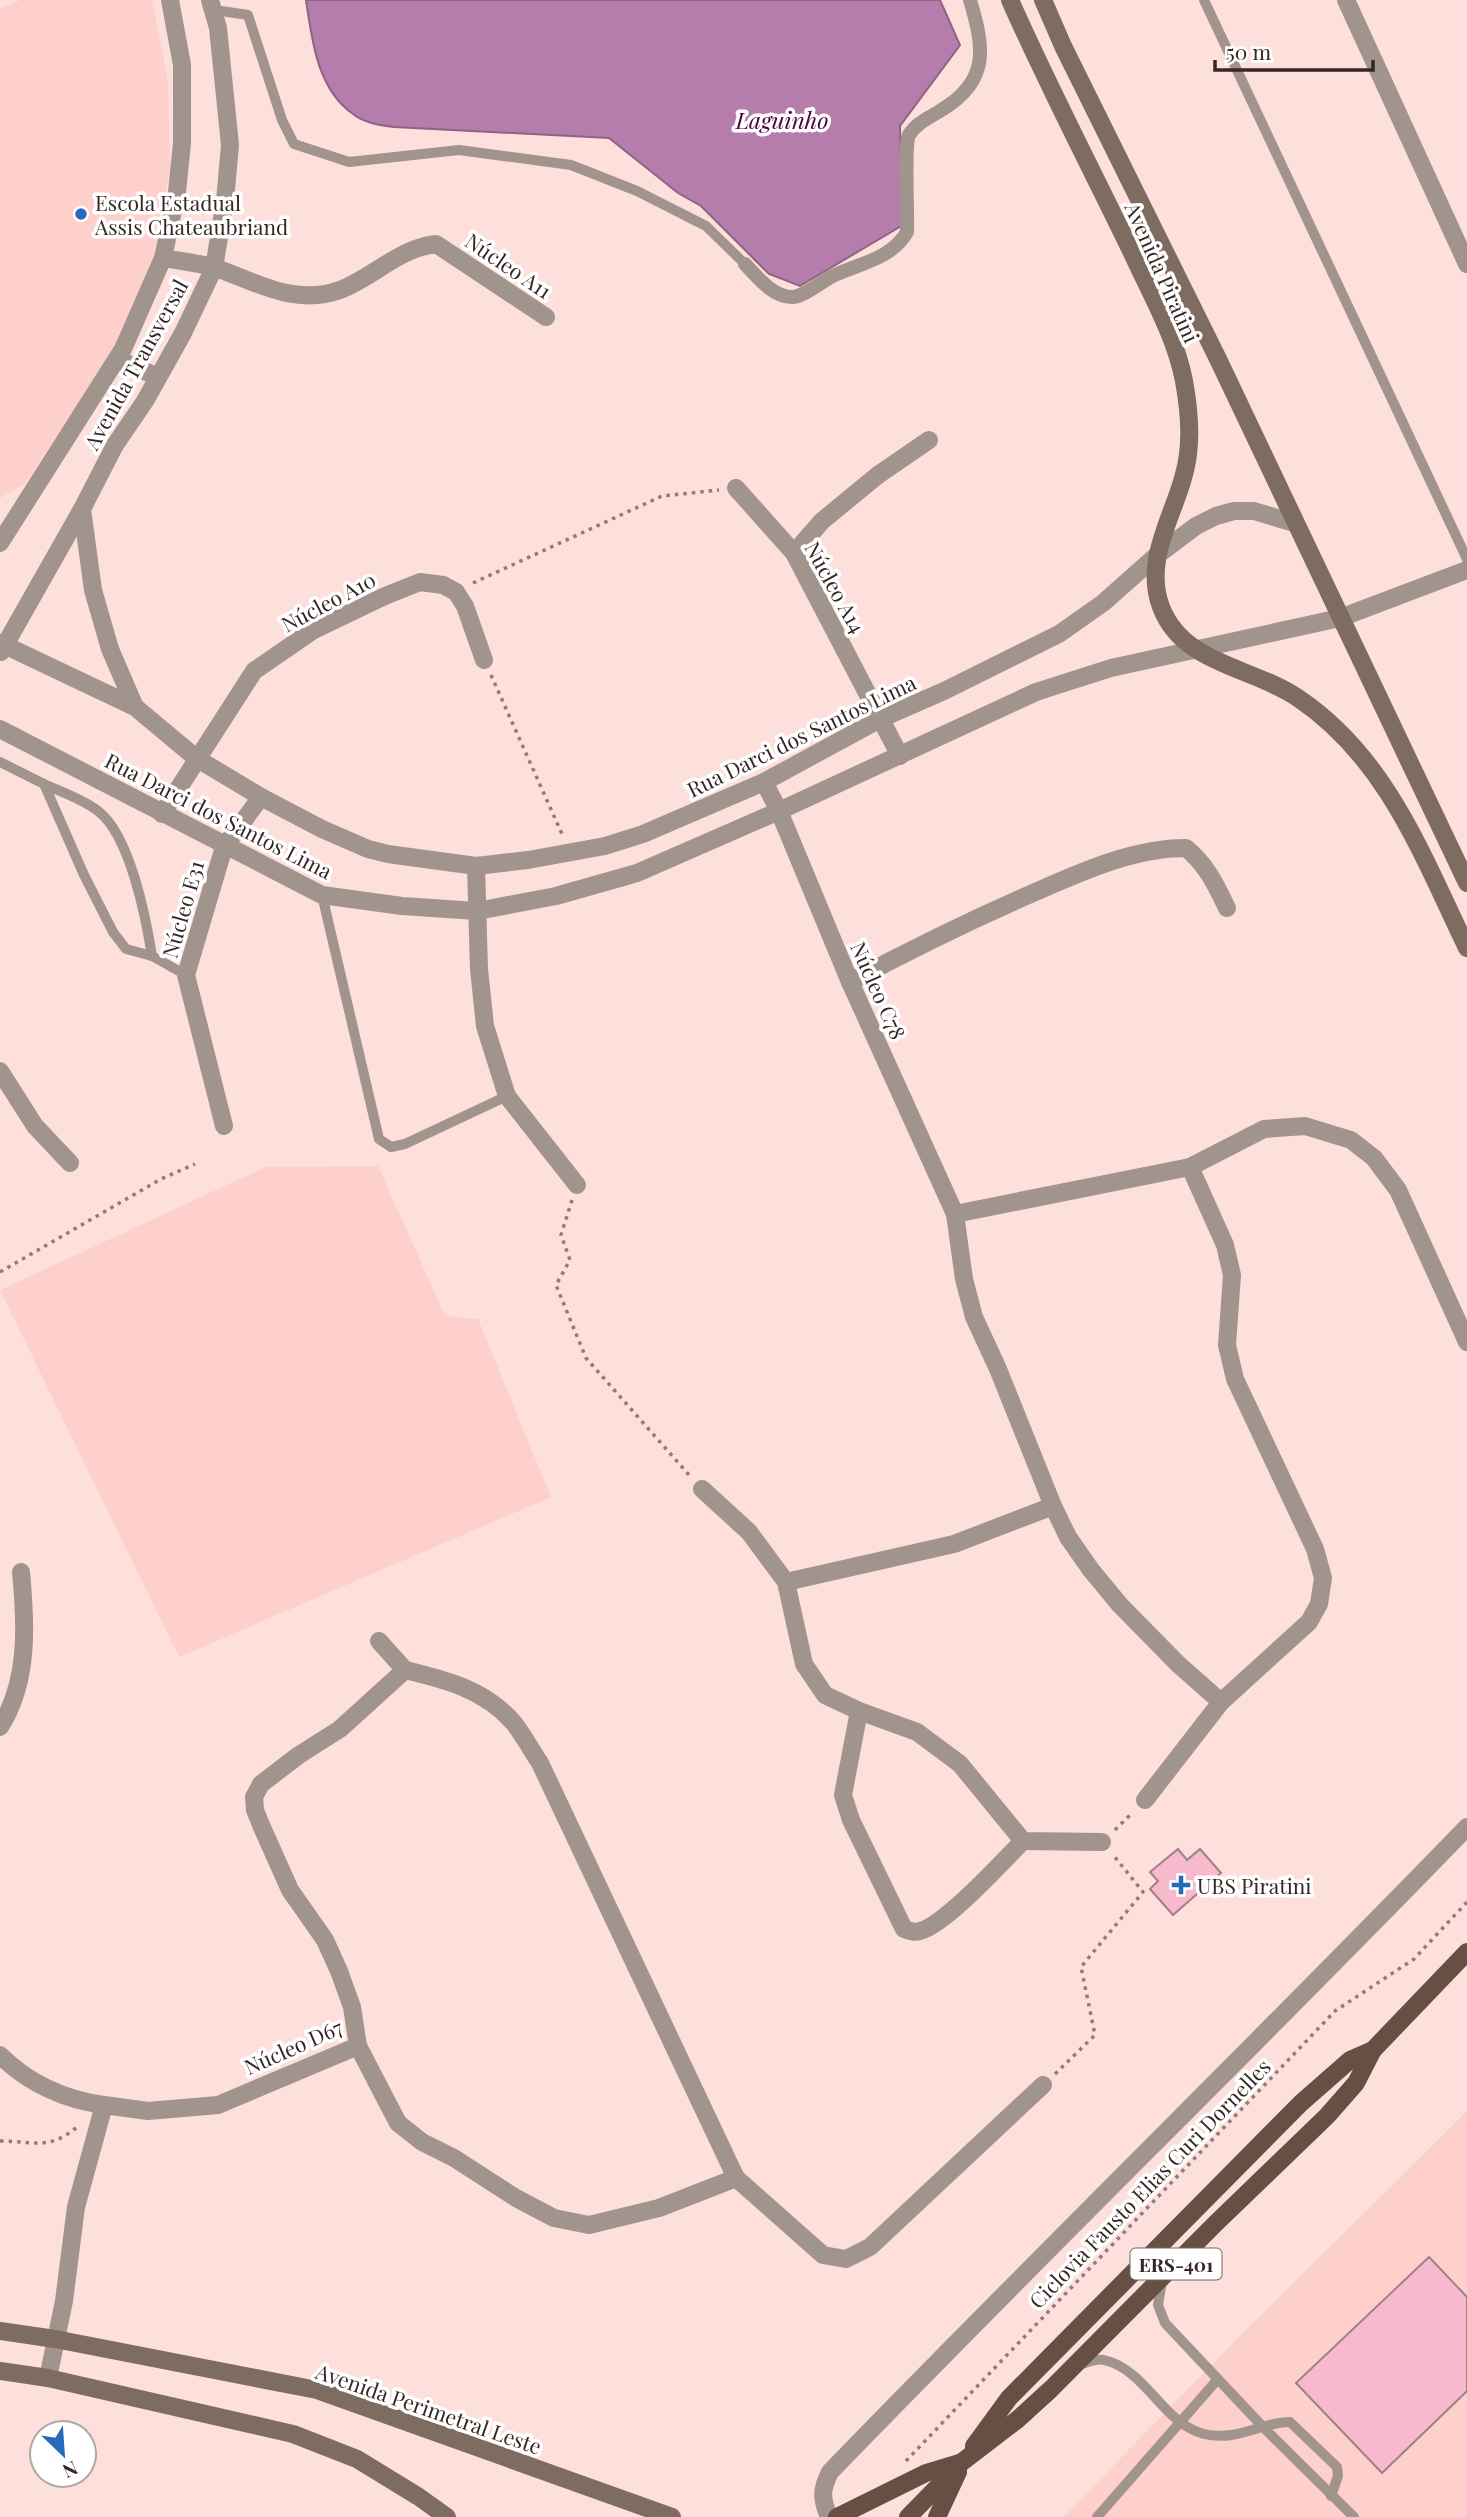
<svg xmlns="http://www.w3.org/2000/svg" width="1467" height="2517" viewBox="0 0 1467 2517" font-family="'Playfair Display',serif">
<rect width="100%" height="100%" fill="#fddfdc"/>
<g fill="#fed0cb">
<path d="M 20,0 L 152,0 L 168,82 L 170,169 L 153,260 L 113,353 L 24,485 L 0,498 L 0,9 Z"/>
<path d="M 378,1166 L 445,1316 L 478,1319 L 551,1497 L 179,1657 L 0,1290 L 266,1167 Z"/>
<path d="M 1467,2111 L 1467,2517 L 1063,2517 L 1237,2339 Z"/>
</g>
<path fill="#b57dab" stroke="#8f6383" stroke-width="2" d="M 306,0 L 940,0 L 960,45 L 900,126 L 903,225 L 800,286 L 769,274 L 701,206 L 678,193 L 609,138 L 394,127 C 380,125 364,123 353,114 C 317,89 312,40 306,0 Z"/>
<g fill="#f7bacc" stroke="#a08089" stroke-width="2">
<path d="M 1178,1849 L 1187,1860 L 1200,1849 L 1221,1873 L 1173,1915 L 1150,1889 L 1158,1881 L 1150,1872 Z"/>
<path d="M 1429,2257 L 1467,2297 L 1467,2391 L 1382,2473 L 1296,2383 Z"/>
</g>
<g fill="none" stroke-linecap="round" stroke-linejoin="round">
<g stroke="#917c79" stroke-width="3.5" stroke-dasharray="3.5 5" stroke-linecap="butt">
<path d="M 473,583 L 662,496 L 719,490"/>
<path d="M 491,675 L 562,834"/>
<path d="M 572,1200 L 561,1235 L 570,1260 L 556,1285 L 586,1358 L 690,1476"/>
<path d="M 0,1272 L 161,1179 L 195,1164"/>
<path d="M 1115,1830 L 1132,1813"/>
<path d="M 1055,2074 L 1095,2035 L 1081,1967 L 1143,1892 L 1114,1856"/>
<path d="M 0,2141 C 34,2141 48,2151 77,2127"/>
<path d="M 906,2461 L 1335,2011 L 1414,1959 L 1467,1902"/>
</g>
<g stroke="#a1948c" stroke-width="10">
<path d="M 1204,0 L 1467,559"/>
<path d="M 221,11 L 248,15 L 282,120 L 294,144 L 349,162 L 459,150 L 571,165 L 637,191 L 706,226 L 745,264"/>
<path d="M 0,762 L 44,784 L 84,875 L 113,932 L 126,949 L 152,956 L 186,975"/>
<path d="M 44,784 C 61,792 83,799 98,811 C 130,835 146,918 152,956"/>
<path d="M 322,895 L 379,1139 L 391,1147 L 405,1144 L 507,1096"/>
<path d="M 1162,2281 L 1158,2305 L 1165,2323 L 1264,2428 L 1354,2517"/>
<path d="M 1078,2365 C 1086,2363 1097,2358 1104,2360 C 1147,2370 1162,2423 1204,2434 C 1238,2442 1261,2422 1290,2422 L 1337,2467 L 1338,2476 L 1331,2496"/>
<path d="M 1097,2517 L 1218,2379"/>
</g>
<path stroke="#a1948c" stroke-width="14" d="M 745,264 C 757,277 774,298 793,297 C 806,296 824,279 837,274 C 862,263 892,258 907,232 C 908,215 904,145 909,135 C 917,122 931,117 943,109 C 990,80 984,47 970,0"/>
<g stroke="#a1948c" stroke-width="18">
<path d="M 1346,0 L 1467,264"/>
<path d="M 163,258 C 180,261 199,263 216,268 C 258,283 295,306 340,290 C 374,277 399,248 436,244 L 546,317"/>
<path d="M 736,488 L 794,553 L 900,756"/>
<path d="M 794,553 L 822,521 L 878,475 L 929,440"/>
<path d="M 764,782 L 779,811 L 850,982 L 955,1214 L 964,1279 L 974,1317 L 998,1369 L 1053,1506 L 1068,1537 L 1091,1570 L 1120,1605 L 1178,1664 L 1221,1702"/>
<path d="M 162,814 L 254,671 L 312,631 L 385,596 L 420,582 L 443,585 L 456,592 L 465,606 L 484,660"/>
<path d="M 476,866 L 479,969 L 485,1026 L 507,1096 L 577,1185"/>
<path d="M 850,982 C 910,950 971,920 1033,893 C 1081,872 1133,848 1186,848 C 1206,864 1216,885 1227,908"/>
<path d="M 0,1071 L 35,1126 L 70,1163"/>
<path d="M 224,1126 L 186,975 L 224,847 L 261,797"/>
<path d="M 955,1214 L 1190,1167 L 1264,1129 L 1305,1126 L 1351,1140 L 1374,1158 L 1398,1190 L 1467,1342"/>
<path d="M 702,1489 L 749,1532 L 786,1582 L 804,1664 L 825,1695 L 859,1711 L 917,1732 L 960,1764 L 1023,1841 L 1102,1842"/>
<path d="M 786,1582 L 954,1544 L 1053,1506"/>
<path d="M 405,1670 C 446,1680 484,1689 513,1722 C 523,1734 531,1750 540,1763 L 736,2178 L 823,2255 L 846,2259 L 870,2247 L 1043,2085"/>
<path d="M 859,1711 L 843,1795 L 851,1820 L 904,1929 C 910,1931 914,1933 920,1931 C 945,1925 1003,1861 1023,1841"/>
<path d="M 0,1727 C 29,1681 26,1625 21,1572"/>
<path d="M 1145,1800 L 1221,1702 L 1309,1622 L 1319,1604 L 1323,1578 L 1315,1549 L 1235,1379 L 1227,1345 L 1232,1275 L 1225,1245 L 1190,1167"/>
<path d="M 358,2046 L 398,2123 L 422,2142 L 454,2158 L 516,2198 L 554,2218 L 589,2225 L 659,2208 L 736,2178"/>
<path d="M 0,2055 C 28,2083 65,2100 104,2105"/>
<path d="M 48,2378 L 64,2301 L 76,2207 L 104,2105 L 148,2111 L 218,2105 L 358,2046 L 352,2007 L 339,1971 L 325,1940 L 290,1890 L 261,1825 L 255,1810 L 254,1797 L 261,1784 L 299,1755 L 340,1729 L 405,1670 L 379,1641"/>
<path d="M 829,2517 C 821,2498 821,2490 830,2472 C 1040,2255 1257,2044 1467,1827"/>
</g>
<g stroke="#a1948c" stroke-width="18">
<path d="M 117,359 L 158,377"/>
<path d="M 82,509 L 93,590 L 110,649 L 135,707"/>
<path d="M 0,543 L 123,349 L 163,258 L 177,192 L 182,143 L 182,65 L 170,0"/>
<path d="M 0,643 L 135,707 L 196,758 L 261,797 L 322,829 L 368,849 L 388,854 L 476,866 L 528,860 L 605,846 L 643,834 L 764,782 L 880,719 L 944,691 L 1059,634 L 1103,603 L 1156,556 L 1196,526 L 1216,516 L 1234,511 L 1254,511 L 1294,523"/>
<path d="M 1,652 L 82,509 L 115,445 L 145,401 L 183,333 L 214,268 L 225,201 L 230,145 L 218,28 L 210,0"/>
<path d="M 0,729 L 322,895 L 402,906 L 477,911 L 556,896 L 637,873 L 779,811 L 1036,692 L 1111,668 L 1340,618 L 1467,570"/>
</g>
<g stroke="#7f6c61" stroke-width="18">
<path d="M 1010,0 C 1048,86 1092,170 1133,255 C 1151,294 1176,338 1184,381 C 1188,403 1191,431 1188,454 C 1182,506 1141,554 1161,607 C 1183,665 1253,667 1298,698 C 1387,758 1422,855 1467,948"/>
<path d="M 1043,0 L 1063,46 L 1218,359 L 1467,883"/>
<path d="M 0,2331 L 55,2339 L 317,2390 L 672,2517"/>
<path d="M 0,2371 L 48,2378 L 293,2434 L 357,2459 L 419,2497 L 447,2517"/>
</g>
<g stroke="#665043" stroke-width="18">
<path d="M 974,2446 L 1009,2398 L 1301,2103 L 1350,2060 L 1373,2050"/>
<path d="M 837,2517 L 926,2473 L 959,2463"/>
<path d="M 908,2517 L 962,2462 L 1017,2420 L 1051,2389 L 1215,2224 L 1327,2116 L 1356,2083 L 1373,2050 L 1467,1952"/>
<path d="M 937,2517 L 958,2472"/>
</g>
</g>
<g fill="#256abb" stroke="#fff" stroke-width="2.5">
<circle cx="81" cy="214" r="7"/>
<path d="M1177.5 1874.5h7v7h7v7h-7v7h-7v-7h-7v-7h7z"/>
</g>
<g text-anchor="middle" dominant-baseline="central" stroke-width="7" stroke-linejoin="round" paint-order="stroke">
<rect fill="#fff" stroke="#726866" stroke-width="2" x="1130.5" y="2248.5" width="91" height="31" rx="5"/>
<g font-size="19" font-weight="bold" fill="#352725">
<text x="1176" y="2264">ERS-401</text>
</g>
<g font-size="21" fill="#352725" stroke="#fff" text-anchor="start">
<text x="95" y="202">Escola Estadual<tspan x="95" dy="24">Assis Chateaubriand</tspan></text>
<text x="1197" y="1885">UBS Piratini</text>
</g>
<g font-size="21" fill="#352725" stroke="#fff">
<text transform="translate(509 265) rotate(34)">Núcleo A11</text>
<text transform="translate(1163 272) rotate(66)">Avenida Piratini</text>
<text transform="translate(135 364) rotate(-61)">Avenida Transversal</text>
<text transform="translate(836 587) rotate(61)">Núcleo A14</text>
<text transform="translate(328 601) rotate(-28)">Núcleo A10</text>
<text transform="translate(801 735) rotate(-26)">Rua Darci dos Santos Lima</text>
<text transform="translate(219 815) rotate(27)">Rua Darci dos Santos Lima</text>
<text transform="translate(182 909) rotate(-74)">Núcleo E31</text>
<text transform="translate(879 990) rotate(66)">Núcleo C78</text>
<text transform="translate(293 2046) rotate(-24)">Núcleo D67</text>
<text transform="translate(1149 2183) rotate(-46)">Ciclovia Fausto Elias Curi Dornelles</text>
<text transform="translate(429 2408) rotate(19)">Avenida Perimetral Leste</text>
</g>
<g font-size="23" font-style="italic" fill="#490242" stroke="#fff">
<text x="782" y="119">Laguinho</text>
</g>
</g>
<g transform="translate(63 2454) rotate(155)"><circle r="33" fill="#ffffff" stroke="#aea9a8" stroke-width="2"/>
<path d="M0-5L12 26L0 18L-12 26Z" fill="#256abb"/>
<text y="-10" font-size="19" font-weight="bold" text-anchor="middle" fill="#352725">N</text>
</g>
<path d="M1215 60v10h158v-10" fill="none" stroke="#352725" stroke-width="3.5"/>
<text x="1226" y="60" font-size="21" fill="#352725" stroke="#ffffff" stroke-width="5" paint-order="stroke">50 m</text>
</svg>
